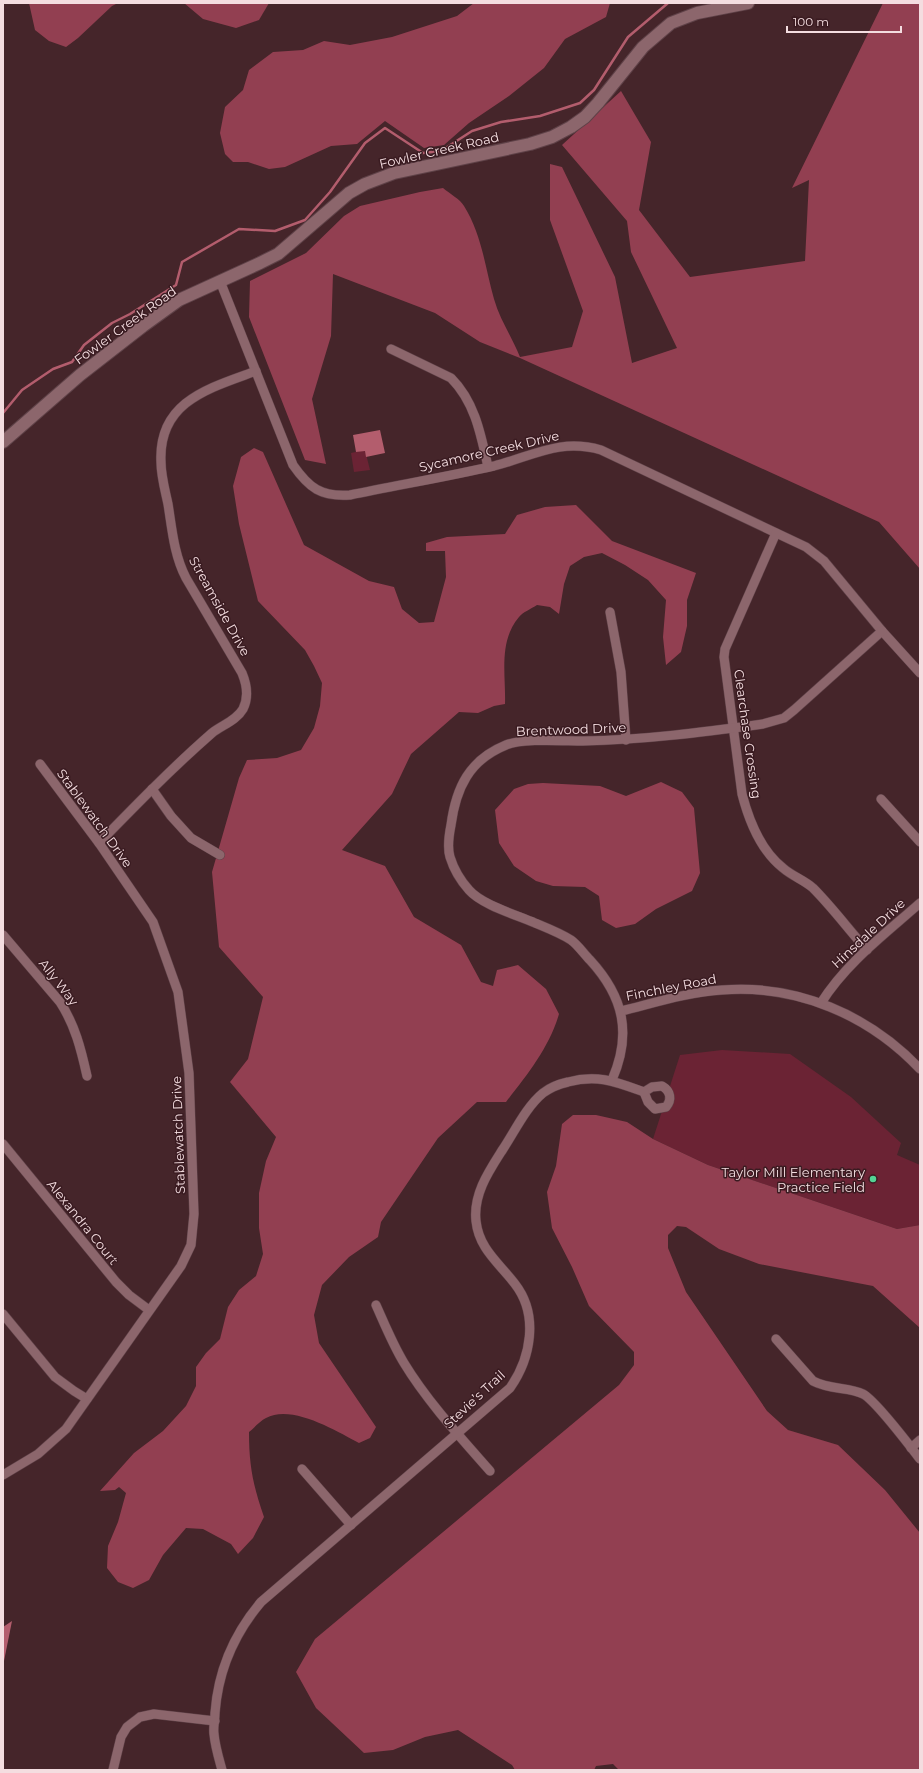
<svg xmlns="http://www.w3.org/2000/svg" width="923" height="1773" viewBox="0 0 923 1773" font-family="Montserrat,sans-serif">
<rect width="100%" height="100%" fill="#45252a"/>
<g fill="#6b2334">
<path d="M 365,450 L 370,470 L 354,472 L 351,453 Z"/>
<path d="M 722,1050 L 790,1054 L 851,1097 L 901,1143 L 897,1155 L 920,1165 L 920,1225 L 897,1229 L 708,1165 L 653,1139 L 680,1055 Z"/>
</g>
<g fill="#923f51">
<path d="M 29,3 L 118,3 L 112,6 L 78,38 L 66,47 L 49,41 L 35,30 Z"/>
<path d="M 184,3 L 269,3 L 259,20 L 236,28 L 203,19 Z"/>
<path d="M 474,3 L 610,3 L 606,17 L 565,39 L 544,68 L 509,96 L 469,123 L 444,145 L 424,148 L 385,121 L 357,144 L 331,146 L 285,167 L 269,169 L 248,162 L 233,162 L 225,154 L 220,133 L 225,107 L 243,90 L 249,70 L 273,52 L 303,50 L 324,41 L 350,45 L 392,37 L 457,16 Z"/>
<path d="M 883,3 L 920,3 L 920,569 L 879,522 L 520,358 L 480,342 L 435,313 L 333,274 L 331,336 L 312,399 L 326,464 L 305,460 L 249,317 L 250,281 L 306,253 L 344,216 L 360,206 L 420,192 L 443,188 C 450,194 460,199 464,206 C 482,235 485,267 494,299 C 500,320 512,337 520,357 L 572,347 L 583,311 L 550,220 L 550,164 L 562,167 L 615,277 L 632,363 L 677,348 L 631,252 L 627,221 L 562,145 L 621,91 L 651,142 L 639,210 L 690,277 L 805,261 L 809,180 L 792,188 Z"/>
<path d="M 254,448 L 263,452 L 304,545 L 369,581 L 394,587 L 402,609 L 419,623 L 434,622 L 446,577 L 445,551 L 426,551 L 426,543 L 447,537 L 505,534 L 517,515 L 545,507 L 576,505 L 612,541 L 696,573 L 687,600 L 687,626 L 681,652 L 666,665 L 663,637 L 666,600 L 648,580 L 625,565 L 602,553 L 584,557 L 570,566 L 564,584 L 559,614 L 550,607 L 537,605 C 531,609 523,612 519,617 C 498,642 506,675 505,704 L 494,706 L 478,713 L 459,712 L 411,754 L 392,794 L 342,850 L 385,866 L 414,917 L 461,945 L 481,982 L 493,986 L 497,970 L 518,965 L 546,989 L 559,1014 C 549,1048 527,1075 506,1102 L 477,1102 L 438,1138 L 381,1222 L 378,1237 L 349,1257 L 322,1285 L 314,1315 L 319,1343 L 376,1427 L 370,1438 L 359,1443 C 336,1431 292,1404 266,1418 C 260,1421 254,1428 249,1432 C 249,1466 253,1485 264,1517 L 253,1538 L 238,1554 L 231,1544 L 203,1529 L 186,1528 L 163,1555 L 149,1580 L 133,1588 L 118,1582 L 107,1568 L 108,1546 L 118,1522 L 126,1493 L 119,1487 L 115,1490 L 100,1491 L 134,1453 L 163,1431 L 186,1406 L 196,1386 L 196,1367 L 206,1353 L 220,1339 L 228,1307 L 239,1290 L 256,1276 L 263,1254 L 259,1228 L 259,1193 L 266,1161 L 276,1137 L 230,1082 L 248,1059 L 263,997 L 219,947 L 212,872 L 239,778 L 247,760 L 277,758 L 301,750 L 314,728 L 320,706 L 322,683 L 314,666 L 305,650 L 258,601 L 239,524 L 233,486 L 241,457 Z"/>
<path d="M 661,782 L 682,792 L 694,808 L 700,873 L 692,891 L 656,909 L 635,924 L 616,928 L 602,920 L 599,896 L 585,887 L 553,886 L 536,881 L 514,866 L 499,843 L 495,810 L 514,789 L 528,784 L 543,783 L 600,786 L 626,796 Z"/>
<path d="M 573,1115 L 596,1115 L 627,1122 L 653,1139 L 708,1165 L 897,1229 L 920,1225 L 920,1328 L 873,1286 L 759,1264 L 719,1249 L 686,1227 L 677,1226 L 668,1235 L 668,1248 L 686,1292 L 767,1411 L 788,1430 L 838,1445 L 885,1490 L 920,1533 L 920,1770 L 619,1770 L 613,1764 L 596,1766 L 594,1770 L 515,1770 L 512,1765 L 458,1730 L 425,1737 L 393,1750 L 364,1753 L 316,1708 L 296,1672 L 315,1639 L 619,1385 L 634,1365 L 634,1352 L 589,1306 L 572,1267 L 552,1228 L 547,1192 L 556,1166 L 562,1124 Z"/>
</g>
<g fill="#b35d6d">
<path d="M 380,430 L 385,453 L 366,457 L 365,451 L 356,452 L 353,435 Z"/>
<path d="M 12,1621 L 4,1661 L 3,1662 L 3,1627 Z"/>
</g>
<g fill="none" stroke-linecap="round" stroke-linejoin="round">
<path stroke="#b35d6d" stroke-width="2.5" d="M 3,413 L 22,390 L 53,369 L 72,362 L 84,345 L 112,323 L 130,314 L 176,285 L 182,262 L 239,229 L 275,231 L 305,220 L 330,192 L 365,143 L 385,128 L 423,153 L 441,151 L 472,131 L 501,122 L 540,116 L 580,103 L 594,90 L 628,37 L 668,3"/>
<g stroke="#5f4248" stroke-width="10">
<g id="street">
<path d="M 220,281 L 293,465 C 309,488 321,497 350,495 C 398,485 446,477 494,466 C 533,456 560,438 601,450 L 806,547 L 824,561 L 882,631 L 920,673"/>
<path d="M 391,349 L 451,378 C 475,402 481,435 488,467"/>
<path d="M 776,533 L 725,649 L 724,657 L 742,794 C 749,821 760,850 783,868 C 792,876 804,880 813,888 C 832,907 849,930 867,950"/>
<path d="M 610,612 L 621,672 L 626,740"/>
<path d="M 152,789 L 171,816 L 191,838 L 220,855"/>
<path d="M 881,799 L 920,842"/>
<path d="M 99,843 C 136,805 172,768 212,733 C 222,725 236,721 243,709 C 249,697 247,685 242,673 L 186,578 C 174,555 172,529 168,504 C 165,490 161,476 161,462 C 158,401 210,388 256,371"/>
<path d="M 3,935 L 60,1002 C 75,1025 81,1049 87,1076"/>
<path d="M 821,1003 C 846,963 885,934 920,903"/>
<path d="M 621,1011 C 654,1003 688,992 722,990 C 797,984 869,1015 920,1069"/>
<path d="M 612,1080 C 632,1034 624,997 590,960 C 584,954 578,945 571,940 C 560,933 547,928 535,923 C 517,915 482,905 469,890 C 460,880 454,870 450,857 C 447,847 449,835 451,825 C 456,788 469,760 506,745 C 524,738 563,741 583,741 C 644,740 704,732 763,724 L 784,718 L 794,710 L 882,631"/>
<path d="M 662,1086 C 671,1091 672,1100 666,1107 L 655,1109 L 648,1102 L 644,1092 L 652,1087 Z"/>
<path d="M 3,1144 L 116,1282 L 129,1295 L 149,1310"/>
<path d="M 376,1305 C 385,1325 393,1345 404,1363 C 427,1401 461,1438 490,1471"/>
<path d="M 3,1314 L 55,1377 L 74,1391 L 87,1399"/>
<path d="M 776,1339 L 813,1381 C 830,1390 849,1387 863,1394 C 875,1400 910,1446 920,1459"/>
<path d="M 911,1448 L 920,1440"/>
<path d="M 302,1469 L 351,1525"/>
<path d="M 3,1475 L 38,1454 L 66,1429 L 181,1266 L 191,1245 L 194,1214 L 189,1073 L 178,992 L 153,922 L 99,843 L 40,764"/>
<path d="M 113,1770 L 121,1737 L 127,1727 L 140,1717 L 154,1714 L 215,1721"/>
<path d="M 222,1770 C 219,1759 215,1746 214,1734 C 213,1727 215,1720 215,1713 C 218,1671 234,1634 261,1602 L 510,1388 C 531,1358 539,1315 515,1284 C 499,1263 479,1249 476,1221 C 473,1194 489,1171 503,1149 C 515,1131 526,1107 543,1093 C 551,1087 559,1084 568,1082 C 598,1074 616,1082 644,1092"/>
</g>
</g>
<g stroke="#5f4248" stroke-width="14">
<path id="secondary" d="M 3,442 L 80,375 L 143,326 L 179,300 L 260,263 L 278,254 L 349,193 L 365,184 L 394,173 L 530,144 L 552,137 L 571,127 L 585,117 L 598,103 L 643,47 L 671,23 L 697,13 L 748,3"/>
</g>
<use href="#street" stroke="#8c666c" stroke-width="9"/>
<use href="#secondary" stroke="#8c666c" stroke-width="12"/>
</g>
<circle fill="#54d395" stroke="#3a1b21" stroke-width="1.5" cx="873" cy="1179" r="4"/>
<g text-anchor="middle" dominant-baseline="central" stroke-width="3" stroke-linejoin="round" paint-order="stroke">
<g font-size="13" fill="#f4dde0" stroke="#3a1b21">
<text transform="translate(439 150) rotate(-13)">Fowler Creek Road</text>
<text transform="translate(125 325) rotate(-36)">Fowler Creek Road</text>
<text transform="translate(489 451) rotate(-13)">Sycamore Creek Drive</text>
<text transform="translate(220 606) rotate(61)">Streamside Drive</text>
<text transform="translate(571 729) rotate(-2)">Brentwood Drive</text>
<text transform="translate(748 734) rotate(82)">Clearchase Crossing</text>
<text transform="translate(95 818) rotate(54)">Stablewatch Drive</text>
<text transform="translate(868 933) rotate(-43)">Hinsdale Drive</text>
<text transform="translate(59 982) rotate(52)">Ally Way</text>
<text transform="translate(671 987) rotate(-11)">Finchley Road</text>
<text transform="translate(178 1135) rotate(-92)">Stablewatch Drive</text>
<text transform="translate(83 1222) rotate(51)">Alexandra Court</text>
<text transform="translate(474 1399) rotate(-43)">Stevie’s Trail</text>
</g>
<g font-size="13" fill="#f4dde0" stroke="#3a1b21" text-anchor="end">
<text x="865" y="1172">Taylor Mill Elementary<tspan x="865" dy="15">Practice Field</tspan></text>
</g>
</g>
<rect width="923" height="1773" fill="none" stroke="#f4dde0" stroke-width="8"/>
<path d="M787 26v6h114v-6" fill="none" stroke="#f4dde0" stroke-width="2"/>
<text x="793" y="26" font-size="12" fill="#f4dde0" stroke="#3a1b21" stroke-width="3" paint-order="stroke">100 m</text>
</svg>
